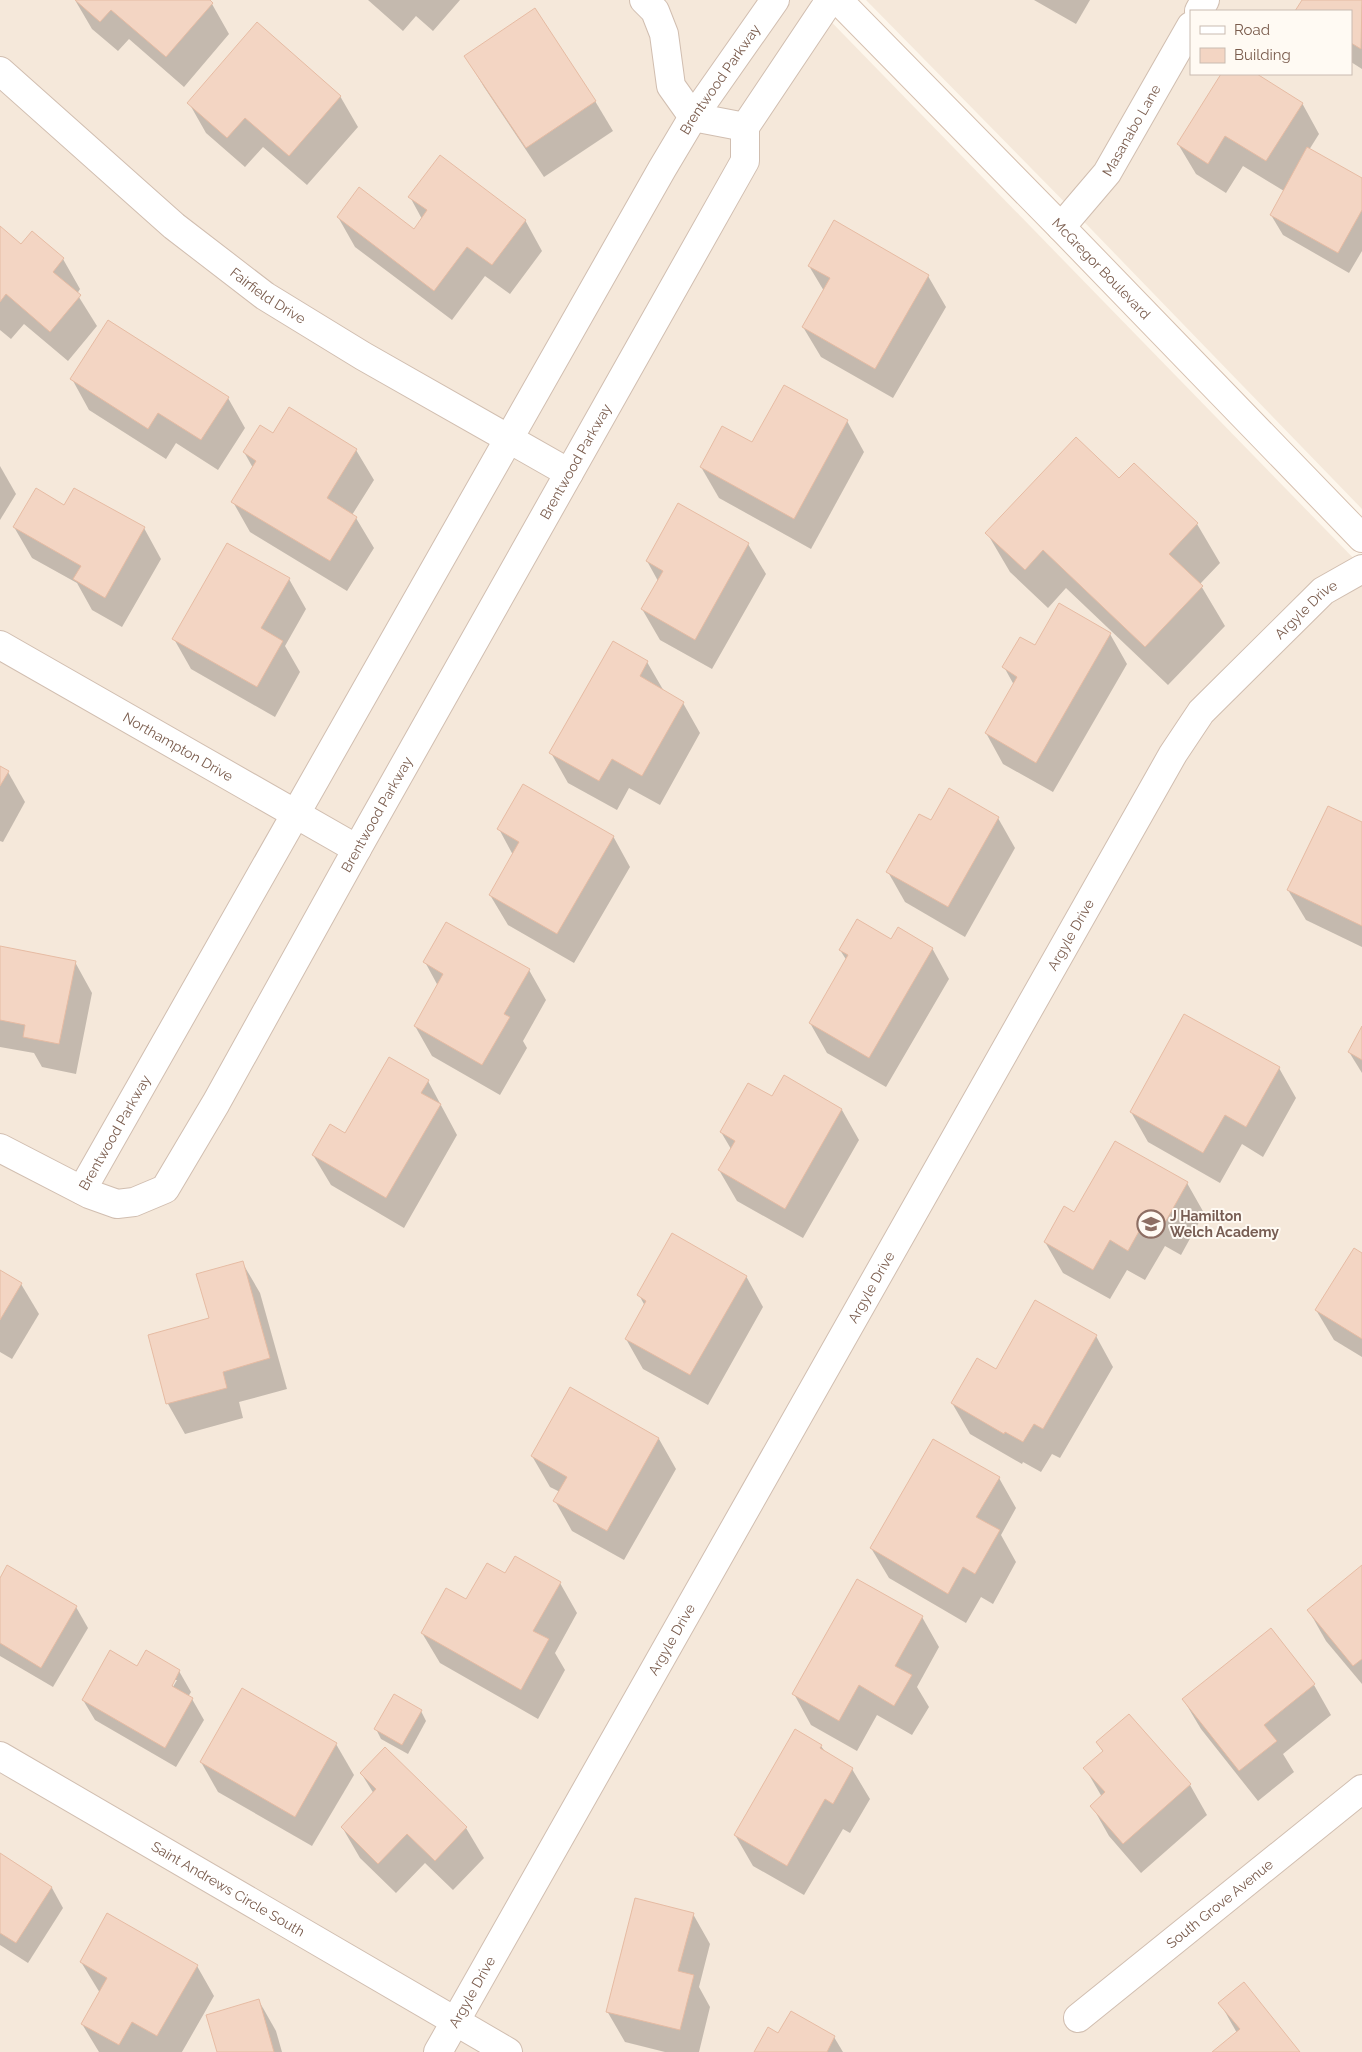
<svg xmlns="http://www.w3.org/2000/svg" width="1362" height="2052" viewBox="0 0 1362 2052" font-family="Raleway,sans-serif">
<rect width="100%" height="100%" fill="#fdf6ec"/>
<g fill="#f5e8da" fill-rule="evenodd">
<path d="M 0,0 L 810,0 L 1362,567 L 1362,2052 L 0,2052 Z"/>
<path d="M 866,0 L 1362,0 L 1362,509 L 1091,229 ZM 1191,11 L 1351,11 L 1351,74 L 1191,74 Z"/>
</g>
<g fill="#0003" fill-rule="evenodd">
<path d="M 75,0 L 208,0 L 212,4 L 229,34 L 184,87 L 129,39 L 118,51 L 92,29 Z"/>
<path d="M 368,0 L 460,0 L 433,31 L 416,16 L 403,31 Z"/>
<path d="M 1034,0 L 1090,0 L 1076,24 Z"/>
<path d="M 1303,0 L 1362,0 L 1362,69 L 1351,62 L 1351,11 L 1297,11 Z"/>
<path d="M 466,57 L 595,101 L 613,131 L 544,177 L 484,87 Z"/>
<path d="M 1222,74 L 1255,74 L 1302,103 L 1319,134 L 1309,150 L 1362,180 L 1362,251 L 1349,273 L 1283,235 L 1271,215 L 1284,191 L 1243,166 L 1226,193 L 1196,174 L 1178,144 Z"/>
<path d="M 340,96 L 358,127 L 307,185 L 263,147 L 245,167 L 206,133 L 189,103 Z"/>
<path d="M 410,197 L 525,220 L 542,251 L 510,294 L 485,276 L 452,320 L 355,247 L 338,217 L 414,231 L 422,219 Z"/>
<path d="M 0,228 L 21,245 L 63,259 L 80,289 L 77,294 L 97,326 L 68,361 L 24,324 L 11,339 L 0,330 Z"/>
<path d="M 809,266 L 928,276 L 946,307 L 893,398 L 821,357 L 803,327 L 824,291 Z"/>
<path d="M 72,379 L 228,398 L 245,428 L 218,470 L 176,443 L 166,459 L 89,410 Z"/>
<path d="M 847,421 L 864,452 L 811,549 L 719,498 L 701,467 L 752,444 Z"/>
<path d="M 274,435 L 356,450 L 374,480 L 352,515 L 356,518 L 374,548 L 347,591 L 250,532 L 233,502 L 253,468 L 244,452 Z"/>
<path d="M 1134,464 L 1197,524 L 1220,563 L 1200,584 L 1225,626 L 1168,685 L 1066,588 L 1048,608 L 1010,572 L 987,533 L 1120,480 Z"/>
<path d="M 0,466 L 16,494 L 0,520 Z"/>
<path d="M 64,506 L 144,528 L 161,559 L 122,627 L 92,610 L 77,583 L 32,558 L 14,527 Z"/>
<path d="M 748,544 L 766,574 L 712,669 L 660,640 L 642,609 L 658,581 L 647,561 Z"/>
<path d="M 289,579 L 306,609 L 285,646 L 300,672 L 275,717 L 191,669 L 174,639 Z"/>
<path d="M 1110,634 L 1127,664 L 1053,792 L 1003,764 L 986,733 L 1014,685 L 1004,667 L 1035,647 Z"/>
<path d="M 647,662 L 665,693 L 683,703 L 700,733 L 660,805 L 629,788 L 617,810 L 568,783 L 551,753 Z"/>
<path d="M 0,767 L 8,772 L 25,802 L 3,842 L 0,841 Z"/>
<path d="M 998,818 L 1015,848 L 965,937 L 905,902 L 888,872 Z"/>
<path d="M 1362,824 L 1362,947 L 1306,920 L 1288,890 Z"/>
<path d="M 499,829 L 613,836 L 630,867 L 574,963 L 508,925 L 490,895 L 513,855 Z"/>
<path d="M 891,941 L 932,948 L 949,979 L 886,1087 L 827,1053 L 810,1023 L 847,961 L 840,950 Z"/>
<path d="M 0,948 L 75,962 L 92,993 L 76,1074 L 42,1067 L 34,1053 L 0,1047 Z"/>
<path d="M 425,962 L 529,970 L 546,1000 L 523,1041 L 527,1048 L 500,1095 L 432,1056 L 415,1026 L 438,986 Z"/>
<path d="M 1362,1029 L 1362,1073 L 1349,1052 Z"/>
<path d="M 390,1058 L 428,1081 L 457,1135 L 404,1228 L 331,1185 L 313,1155 L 345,1135 Z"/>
<path d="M 1279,1068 L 1296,1098 L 1263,1157 L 1242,1144 L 1220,1183 L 1148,1142 L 1131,1112 Z"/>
<path d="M 785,1077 L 842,1110 L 859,1140 L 803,1238 L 737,1201 L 719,1170 L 731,1149 L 721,1132 L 773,1098 Z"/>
<path d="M 1187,1183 L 1204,1213 L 1181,1255 L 1165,1246 L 1145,1280 L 1127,1270 L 1110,1299 L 1063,1273 L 1045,1242 L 1074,1213 Z"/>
<path d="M 1362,1255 L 1362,1357 L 1334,1340 L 1316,1310 Z"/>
<path d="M 242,1262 L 260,1293 L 287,1389 L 239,1402 L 243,1418 L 185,1434 L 168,1404 L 149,1336 L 211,1319 Z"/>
<path d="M 0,1271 L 21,1284 L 39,1314 L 12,1359 L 0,1352 Z"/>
<path d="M 746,1276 L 763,1307 L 708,1405 L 643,1369 L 626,1339 L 645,1306 L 639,1295 Z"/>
<path d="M 1096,1336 L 1113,1367 L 1060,1458 L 1052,1454 L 1041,1472 L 1023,1462 L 1022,1464 L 970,1434 L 952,1403 L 996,1371 Z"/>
<path d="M 659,1439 L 676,1469 L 624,1560 L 572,1531 L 555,1501 L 560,1492 L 550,1487 L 532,1456 Z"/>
<path d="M 999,1478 L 1016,1508 L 1001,1535 L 1016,1562 L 993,1604 L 981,1597 L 966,1623 L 889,1578 L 871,1548 Z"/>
<path d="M 8,1567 L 76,1607 L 88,1628 L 53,1687 L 0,1656 L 0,1580 Z"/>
<path d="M 1362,1567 L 1362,1684 L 1326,1641 L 1309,1611 Z"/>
<path d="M 506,1575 L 560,1583 L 577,1613 L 555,1653 L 565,1670 L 538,1719 L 440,1663 L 422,1633 Z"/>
<path d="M 922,1617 L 939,1647 L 917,1687 L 929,1707 L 912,1735 L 877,1715 L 857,1751 L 811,1725 L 794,1694 Z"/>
<path d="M 1270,1630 L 1314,1685 L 1331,1715 L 1283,1754 L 1294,1772 L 1258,1801 L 1201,1729 L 1183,1699 Z"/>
<path d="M 146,1652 L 179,1671 L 191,1692 L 188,1697 L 192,1699 L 204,1720 L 176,1767 L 95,1720 L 83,1700 L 137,1668 ZM 174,1680 L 177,1680 L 170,1692 Z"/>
<path d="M 243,1690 L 336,1744 L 354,1775 L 312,1846 L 218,1792 L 201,1762 Z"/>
<path d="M 421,1711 L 426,1721 L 408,1754 L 381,1739 L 376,1729 Z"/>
<path d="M 1098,1743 L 1190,1785 L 1207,1815 L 1141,1873 L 1109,1836 L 1092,1806 L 1102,1797 L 1085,1768 L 1103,1752 Z"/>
<path d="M 821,1746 L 826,1753 L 852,1769 L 870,1799 L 850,1833 L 843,1829 L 804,1895 L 753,1866 L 735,1835 Z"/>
<path d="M 385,1749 L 466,1828 L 484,1858 L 453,1890 L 425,1863 L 396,1893 L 360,1858 L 342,1827 L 374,1794 L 361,1773 Z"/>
<path d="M 0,1855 L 52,1888 L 63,1908 L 28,1963 L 0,1945 Z"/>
<path d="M 693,1914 L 710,1944 L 699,1987 L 710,2007 L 699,2052 L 665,2052 L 625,2042 L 607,2011 Z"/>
<path d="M 81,1962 L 197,1966 L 214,1996 L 182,2052 L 99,2052 L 82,2024 L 100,1993 Z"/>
<path d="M 259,2001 L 276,2031 L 282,2052 L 218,2052 Z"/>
<path d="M 1220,2003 L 1298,2052 L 1214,2052 L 1237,2033 Z"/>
<path d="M 779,2035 L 834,2037 L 843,2052 L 755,2052 Z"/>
</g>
<g fill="#f3d5c3" stroke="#e6bba3">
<path d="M 75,0 L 210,0 L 213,3 L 166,57 L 111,10 L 100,22 Z"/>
<path d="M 1302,0 L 1362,0 L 1361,49 L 1351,43 L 1351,11 L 1295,11 Z"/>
<path d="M 535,8 L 596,101 L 526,148 L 464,56 Z"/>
<path d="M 257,22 L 341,96 L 289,156 L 245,118 L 227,138 L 187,103 Z"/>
<path d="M 1221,74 L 1257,74 L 1303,103 L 1266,161 L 1225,136 L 1208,164 L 1177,144 Z"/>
<path d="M 1307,147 L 1362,178 L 1362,210 L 1338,253 L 1270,215 Z"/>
<path d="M 440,155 L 526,220 L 492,265 L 467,247 L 434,291 L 337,217 L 359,187 L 414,229 L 427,210 L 408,197 Z"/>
<path d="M 834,220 L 929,275 L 875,369 L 802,327 L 830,278 L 808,266 Z"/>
<path d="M 0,226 L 21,244 L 32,231 L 64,258 L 53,272 L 81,295 L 50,332 L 6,294 L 0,302 Z"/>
<path d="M 108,320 L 229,397 L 201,440 L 158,413 L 148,429 L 70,379 Z"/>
<path d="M 784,385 L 848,420 L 794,519 L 700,467 L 722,426 L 752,442 Z"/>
<path d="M 289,407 L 357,449 L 327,498 L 357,517 L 330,561 L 231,502 L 256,461 L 243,452 L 260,425 L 273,433 Z"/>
<path d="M 1076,437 L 1119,478 L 1134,463 L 1198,523 L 1169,554 L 1203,586 L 1145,647 L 1043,550 L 1025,570 L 985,533 Z"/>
<path d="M 36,488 L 64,505 L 74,488 L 145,527 L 105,598 L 73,579 L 81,566 L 13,527 Z"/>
<path d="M 678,503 L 749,543 L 695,640 L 641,609 L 663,571 L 646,561 Z"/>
<path d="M 227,543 L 290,578 L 261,628 L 283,641 L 257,687 L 172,639 Z"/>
<path d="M 1059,603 L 1111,633 L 1036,763 L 985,733 L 1017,677 L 1002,667 L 1020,637 L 1035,645 Z"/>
<path d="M 613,641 L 648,661 L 640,676 L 684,702 L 642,776 L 612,759 L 599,781 L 549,753 Z"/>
<path d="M 0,766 L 9,771 L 0,786 Z"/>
<path d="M 523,784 L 614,836 L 557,934 L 489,895 L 519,842 L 497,829 Z"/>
<path d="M 949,788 L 999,817 L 948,907 L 886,872 L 919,814 L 931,820 Z"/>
<path d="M 1328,806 L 1362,822 L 1362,926 L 1287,890 Z"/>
<path d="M 857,919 L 891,939 L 898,927 L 933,948 L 869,1058 L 809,1023 L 848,955 L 839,950 Z"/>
<path d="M 446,922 L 530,969 L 504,1014 L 510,1017 L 482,1065 L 414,1026 L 443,974 L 423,962 Z"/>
<path d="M 0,946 L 76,961 L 59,1044 L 23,1037 L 25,1025 L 0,1020 Z"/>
<path d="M 1184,1014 L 1280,1067 L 1246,1127 L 1225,1115 L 1203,1153 L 1130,1112 Z"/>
<path d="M 1362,1026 L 1362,1060 L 1348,1052 Z"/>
<path d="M 389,1057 L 429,1080 L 421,1093 L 441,1104 L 386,1198 L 312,1155 L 330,1124 L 345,1133 Z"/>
<path d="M 784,1075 L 842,1109 L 785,1209 L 718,1170 L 735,1141 L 720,1132 L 748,1083 L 772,1096 Z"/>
<path d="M 1115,1141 L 1188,1182 L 1163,1226 L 1147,1217 L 1128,1251 L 1110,1240 L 1093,1270 L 1044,1242 L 1064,1206 L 1074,1212 Z"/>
<path d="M 672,1233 L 747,1276 L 690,1375 L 625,1339 L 646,1301 L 637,1295 Z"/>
<path d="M 1354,1248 L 1362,1253 L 1362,1339 L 1315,1310 Z"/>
<path d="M 243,1261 L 270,1358 L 223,1372 L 227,1388 L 166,1404 L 148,1335 L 209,1318 L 196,1274 Z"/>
<path d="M 0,1270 L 22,1283 L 0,1320 Z"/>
<path d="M 1035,1300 L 1097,1335 L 1043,1429 L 1034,1424 L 1023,1442 L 1005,1432 L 1004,1434 L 951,1403 L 977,1358 L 996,1369 Z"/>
<path d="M 570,1387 L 659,1438 L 607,1531 L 553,1501 L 567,1477 L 531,1456 Z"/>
<path d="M 933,1439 L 1000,1477 L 976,1517 L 1000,1530 L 975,1574 L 963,1567 L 948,1594 L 870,1548 Z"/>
<path d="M 515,1556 L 561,1582 L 533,1631 L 549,1639 L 521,1690 L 421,1633 L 446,1588 L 466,1599 L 487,1563 L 505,1573 Z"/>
<path d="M 7,1565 L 77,1606 L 41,1668 L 0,1643 L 0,1578 Z"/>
<path d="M 1362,1565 L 1362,1659 L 1353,1666 L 1307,1610 Z"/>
<path d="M 857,1579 L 923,1616 L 895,1666 L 912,1675 L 894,1706 L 859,1685 L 839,1721 L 792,1694 Z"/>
<path d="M 1271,1628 L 1315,1684 L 1264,1725 L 1277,1741 L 1239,1771 L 1182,1699 Z"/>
<path d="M 110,1650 L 137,1666 L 146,1650 L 180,1670 L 172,1686 L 193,1698 L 165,1748 L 82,1700 Z"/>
<path d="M 242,1688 L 337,1743 L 295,1817 L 200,1762 Z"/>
<path d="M 394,1694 L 422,1710 L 402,1745 L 374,1729 Z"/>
<path d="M 1129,1714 L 1191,1784 L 1123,1844 L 1090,1806 L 1105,1792 L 1083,1768 L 1103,1751 L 1096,1742 Z"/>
<path d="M 795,1729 L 822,1745 L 820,1748 L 853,1768 L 833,1804 L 825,1799 L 787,1866 L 734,1835 Z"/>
<path d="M 385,1747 L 467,1827 L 435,1861 L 407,1834 L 378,1864 L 341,1827 L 376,1789 L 360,1773 Z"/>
<path d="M 0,1853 L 52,1887 L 16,1943 L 0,1933 Z"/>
<path d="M 635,1898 L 694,1913 L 678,1971 L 694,1975 L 680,2030 L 606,2012 Z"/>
<path d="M 107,1913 L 198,1965 L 157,2036 L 132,2022 L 119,2045 L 81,2024 L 107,1978 L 80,1962 Z"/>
<path d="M 1244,1982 L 1300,2052 L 1212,2052 L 1240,2029 L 1218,2003 Z"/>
<path d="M 259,1999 L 274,2052 L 217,2052 L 206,2015 Z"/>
<path d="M 791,2011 L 835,2036 L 827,2052 L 754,2052 L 768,2027 L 778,2033 Z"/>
</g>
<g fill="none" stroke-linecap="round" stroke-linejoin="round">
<g stroke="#d1beb0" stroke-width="30">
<g id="minor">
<path d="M 644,0 L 655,11 L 664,34 L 671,86 L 693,117 L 745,127"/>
<path d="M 1199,11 L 1205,0"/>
<path id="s1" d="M 0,71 L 174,226 L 265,296 L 363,356 L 569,473"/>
<path id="s2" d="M 1061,227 L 1107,173 L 1191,26"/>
<path id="s3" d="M 0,645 L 357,849"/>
<path id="s4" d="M 0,1148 L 89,1194 L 117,1204 L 134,1202 L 165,1189 L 216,1103 L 357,849 L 745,161 L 745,127 L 830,0"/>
<path id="s5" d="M 82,1190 L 662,169 L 693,117 L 775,0"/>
<path id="s6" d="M 0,1756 L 508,2052"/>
<path id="s7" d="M 1078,2018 L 1362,1789"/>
<path id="s8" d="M 438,2052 L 1173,754 L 1201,712 L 1323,591 L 1362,569"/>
</g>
</g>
<g stroke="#d6c0b0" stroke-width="30">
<g id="secondary">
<path id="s9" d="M 838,0 L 1061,227 L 1362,538"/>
</g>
</g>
<use href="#minor" stroke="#fff" stroke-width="28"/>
<use href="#secondary" stroke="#fff" stroke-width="28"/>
</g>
<defs>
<g id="school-ring" transform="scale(1.4375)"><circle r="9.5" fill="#fffaf3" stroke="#8d6e63" stroke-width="1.5"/><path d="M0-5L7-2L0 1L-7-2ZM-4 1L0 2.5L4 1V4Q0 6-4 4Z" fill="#8d6e63"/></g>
</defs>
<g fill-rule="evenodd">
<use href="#school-ring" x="1151" y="1224"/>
</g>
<g text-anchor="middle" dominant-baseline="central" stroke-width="4" stroke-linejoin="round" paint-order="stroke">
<g font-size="14" fill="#7a5c4d" stroke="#fffaf3">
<text stroke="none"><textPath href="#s5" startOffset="1281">Brentwood Parkway</textPath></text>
<text stroke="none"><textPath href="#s2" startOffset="120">Masanabo Lane</textPath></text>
<text stroke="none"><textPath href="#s9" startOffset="376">McGregor Boulevard</textPath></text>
<text stroke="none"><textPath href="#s1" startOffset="350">Fairfield Drive</textPath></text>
<text stroke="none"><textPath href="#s4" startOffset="1016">Brentwood Parkway</textPath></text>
<text stroke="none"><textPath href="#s8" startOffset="1689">Argyle Drive</textPath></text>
<text stroke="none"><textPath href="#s3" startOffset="205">Northampton Drive</textPath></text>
<text stroke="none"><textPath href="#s4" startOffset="611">Brentwood Parkway</textPath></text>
<text stroke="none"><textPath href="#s8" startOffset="1284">Argyle Drive</textPath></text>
<text stroke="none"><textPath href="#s5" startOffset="66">Brentwood Parkway</textPath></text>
<text stroke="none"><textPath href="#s8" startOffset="879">Argyle Drive</textPath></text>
<text stroke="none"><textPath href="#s8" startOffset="474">Argyle Drive</textPath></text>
<text stroke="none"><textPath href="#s6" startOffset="264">Saint Andrews Circle South</textPath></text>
<text stroke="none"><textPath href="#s7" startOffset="182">South Grove Avenue</textPath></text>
<text stroke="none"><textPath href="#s8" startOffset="69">Argyle Drive</textPath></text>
</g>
<g font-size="14" font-weight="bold" fill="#785e54" stroke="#fffaf3" text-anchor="start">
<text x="1170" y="1216">J Hamilton<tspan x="1170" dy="16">Welch Academy</tspan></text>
</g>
</g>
<rect x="1190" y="10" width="162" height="65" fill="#fffaf3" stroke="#cabbb1"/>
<rect x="1200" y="26" width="25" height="8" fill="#ffffff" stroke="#cabbb1"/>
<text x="1234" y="35" font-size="15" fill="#7a5c4d">Road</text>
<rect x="1200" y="48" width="25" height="15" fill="#f3d5c3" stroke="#cabbb1"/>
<text x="1234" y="60" font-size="15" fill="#7a5c4d">Building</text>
</svg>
